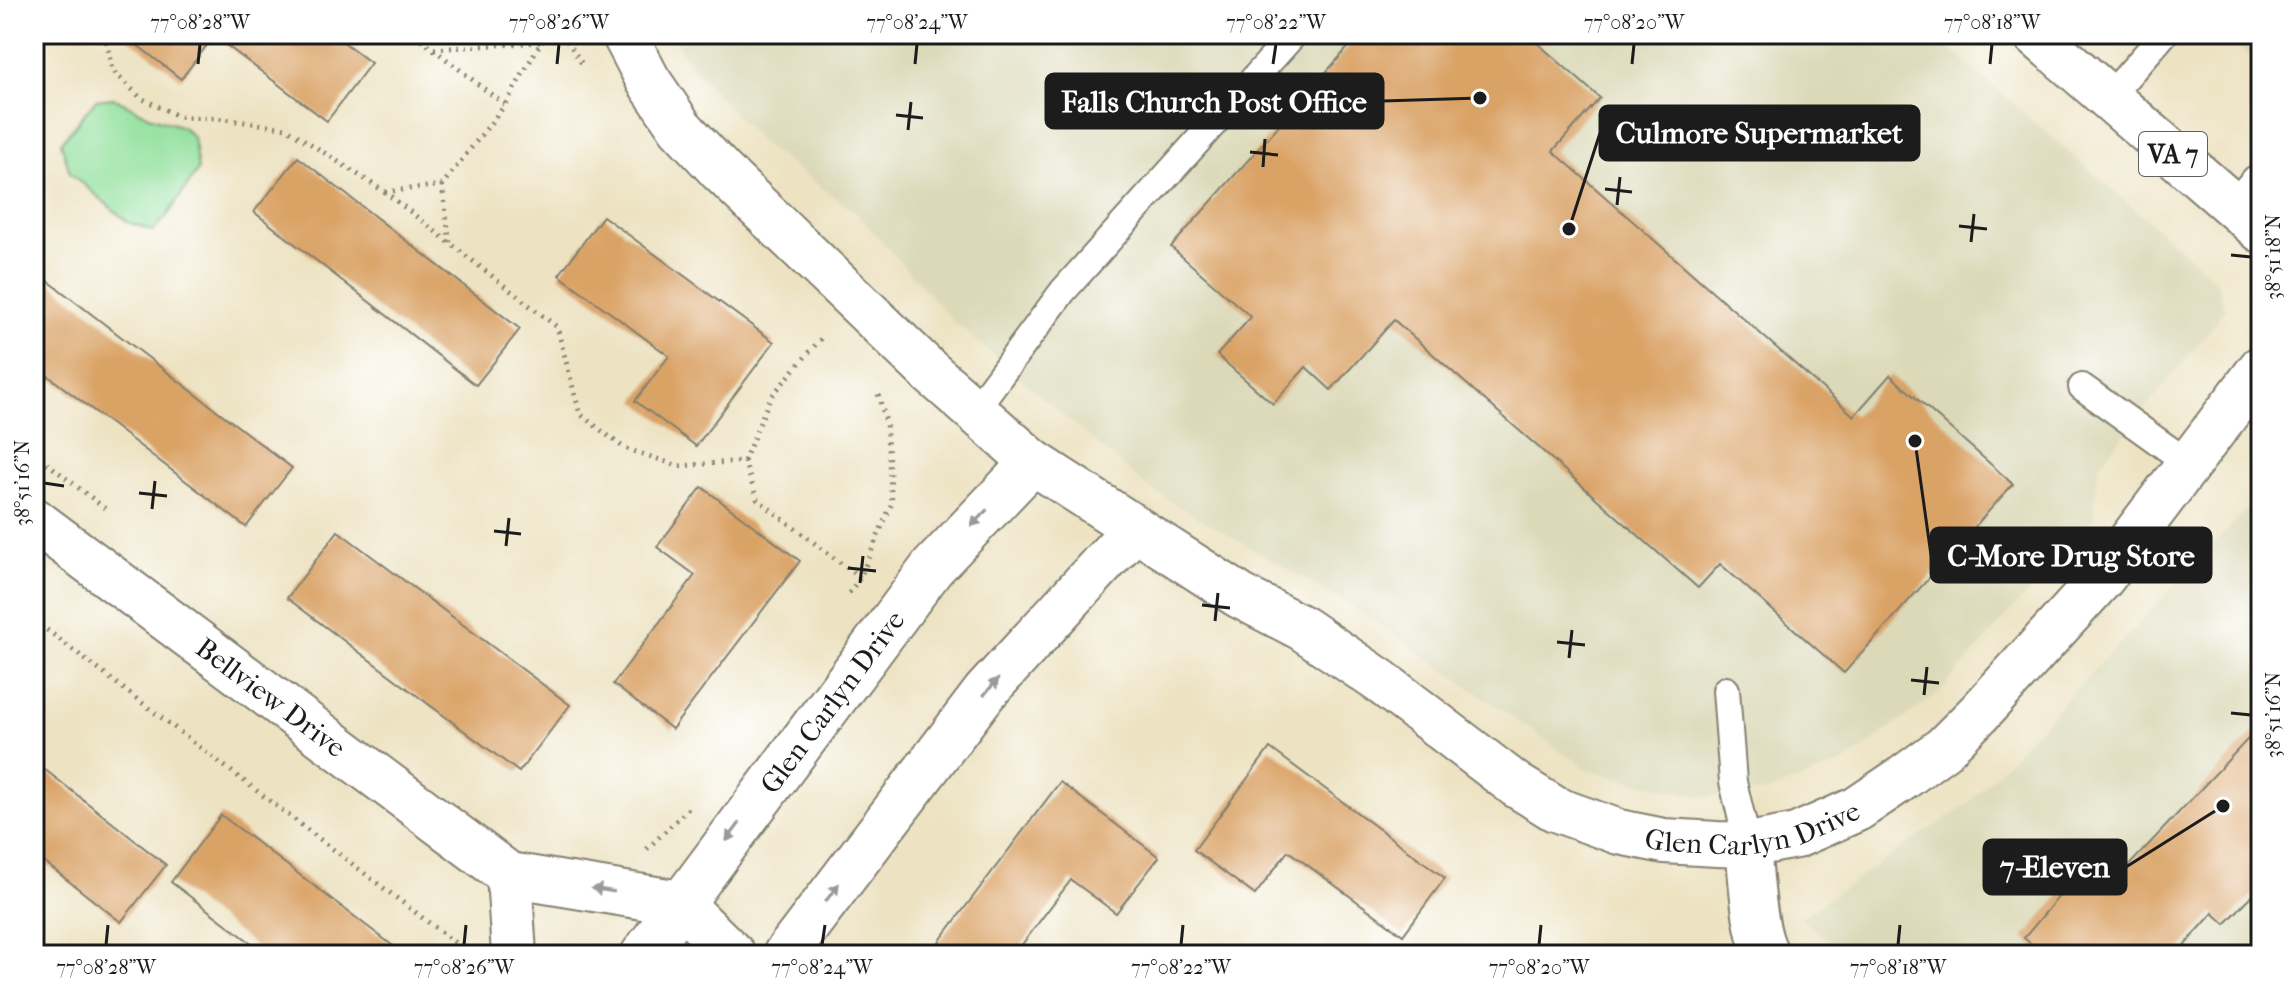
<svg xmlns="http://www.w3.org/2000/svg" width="2295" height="989" viewBox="0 0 2295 989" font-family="'IM FELL French Canon',serif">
<rect width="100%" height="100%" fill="#fff"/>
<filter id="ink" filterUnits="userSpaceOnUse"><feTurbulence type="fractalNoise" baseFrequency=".0125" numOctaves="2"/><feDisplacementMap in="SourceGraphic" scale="16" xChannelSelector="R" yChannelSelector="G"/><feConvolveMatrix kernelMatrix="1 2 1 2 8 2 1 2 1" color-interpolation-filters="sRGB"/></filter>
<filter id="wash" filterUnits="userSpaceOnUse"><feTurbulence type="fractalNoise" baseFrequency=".006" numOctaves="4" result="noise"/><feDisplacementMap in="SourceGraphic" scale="32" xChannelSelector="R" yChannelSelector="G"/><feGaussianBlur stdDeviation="1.8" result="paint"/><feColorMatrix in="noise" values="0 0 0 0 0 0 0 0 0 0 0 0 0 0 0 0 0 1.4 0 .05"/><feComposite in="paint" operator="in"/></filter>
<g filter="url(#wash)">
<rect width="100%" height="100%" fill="#ede3c3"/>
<g fill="#dbd9b8">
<path d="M 672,34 L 1933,34 L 2217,281 L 2225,310 L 2099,465 L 2093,519 L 1940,692 L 1844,763 L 1767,792 L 1701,797 L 1590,771 L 1355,608 L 1151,490 L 953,321 L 856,213 L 760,142 L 689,64 Z"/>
<path d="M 2225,34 L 2261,34 L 2261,67 Z"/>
<path d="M 2261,494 L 2261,955 L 1848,955 L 1800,918 L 1967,804 Z"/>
</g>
<path fill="#93e09d" stroke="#587e5c" stroke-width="2" d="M 114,98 L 149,116 L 183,127 L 193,137 L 198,170 L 167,216 L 153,231 L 128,222 L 70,173 L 61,142 L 96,100 Z"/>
<g id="blocks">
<g fill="#daa366">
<path d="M 123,34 L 333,34 L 371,63 L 327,121 L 214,36 L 181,79 Z"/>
<path d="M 1360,34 L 1527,34 L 1600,98 L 1553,151 L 1854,416 L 1890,375 L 2013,484 L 1844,673 L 1720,564 L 1698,588 L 1394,320 L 1331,390 L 1306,367 L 1273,404 L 1217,355 L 1251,317 L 1171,247 Z"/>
<path d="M 298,157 L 520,329 L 476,385 L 254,212 Z"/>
<path d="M 603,216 L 774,342 L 696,446 L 635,401 L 669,356 L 559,275 Z"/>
<path d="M 34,270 L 292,468 L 246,527 L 34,365 Z"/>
<path d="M 702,487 L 800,561 L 672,729 L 613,684 L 695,575 L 657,547 Z"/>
<path d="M 338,531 L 570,705 L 519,772 L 287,598 Z"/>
<path d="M 2261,725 L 2261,886 L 2225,924 L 2213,913 L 2176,955 L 2044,955 L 2024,938 L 2080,871 L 2104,892 Z"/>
<path d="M 1270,748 L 1445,878 L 1403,935 L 1288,851 L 1255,895 L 1194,850 Z"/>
<path d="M 34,761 L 166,865 L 121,922 L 34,854 Z"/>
<path d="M 1060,782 L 1159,857 L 1116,913 L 1071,880 L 1014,955 L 929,955 Z"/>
<path d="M 221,815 L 405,955 L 267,955 L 171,882 Z"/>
</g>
</g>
</g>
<g filter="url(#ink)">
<use href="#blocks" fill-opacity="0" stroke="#848070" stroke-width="2"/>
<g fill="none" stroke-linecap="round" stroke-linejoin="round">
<g stroke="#848070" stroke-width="30">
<g id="service">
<path d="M 2108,98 L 2164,34"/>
<path d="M 2082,387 L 2188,463"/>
<path d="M 973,412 L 1063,291 L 1294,34"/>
<path d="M 1726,690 L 1733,782 L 1748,845"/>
</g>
</g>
<g stroke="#848070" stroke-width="48">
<g id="minor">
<path d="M 2239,210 L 2261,186"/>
<path id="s1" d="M 34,520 L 509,875 L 680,903 L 733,955"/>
<path d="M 1748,845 C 1751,873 1753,932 1767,955"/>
<path d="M 509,875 L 514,955"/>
</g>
</g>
<g stroke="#848070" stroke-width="48">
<g id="tertiary">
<path id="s2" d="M 624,34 L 648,80 L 680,127 L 721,171 L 929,371 L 1033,462 L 1240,596 L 1302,628 L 1380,681 L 1516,785 L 1555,809 L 1619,832 L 1664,841 L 1717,844 L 1748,845 L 1796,836 L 1857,809 L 1903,778 L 1944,748 L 1980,712 L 2103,577 L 2261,368"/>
<path id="s3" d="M 643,955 L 932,568 L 1033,462"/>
<path d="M 785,955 L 985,692 L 1135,528"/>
</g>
</g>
<g stroke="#848070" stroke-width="48">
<path id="primary" d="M 2035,34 L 2261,230"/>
</g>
<g stroke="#848070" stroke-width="5" stroke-dasharray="2 6" stroke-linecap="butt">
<path d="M 105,34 L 112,70 L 141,98 L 180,117 L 217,118 L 286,128 L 385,192 L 557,327 L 580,414 L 624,448 L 679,466 L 744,461 L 757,499 L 860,578"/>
<path d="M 563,34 L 584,67"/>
<path d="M 541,42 L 550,34"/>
<path d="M 434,49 L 541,42 L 505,105"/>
<path d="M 442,185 L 450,243"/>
<path d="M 385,192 L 442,185 L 505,105 L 414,34"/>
<path d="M 34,453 L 107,510"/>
<path d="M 744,461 L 770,398 L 824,335"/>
<path d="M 849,593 L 860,578 L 892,503 L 886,422 L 877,390"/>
<path d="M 34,620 L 467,952"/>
<path d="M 647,849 L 691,806"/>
</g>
<use href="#service" stroke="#fff" stroke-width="26"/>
<use href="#minor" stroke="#fff" stroke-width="44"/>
<use href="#tertiary" stroke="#fff" stroke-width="44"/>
<use href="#primary" stroke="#fff" stroke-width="44"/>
</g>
<defs><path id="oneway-solid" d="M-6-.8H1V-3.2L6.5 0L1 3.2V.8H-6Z" transform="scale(2)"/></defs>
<g fill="#999">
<use href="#oneway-solid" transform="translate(979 518) rotate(134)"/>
<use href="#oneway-solid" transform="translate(991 687) rotate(-49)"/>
<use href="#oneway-solid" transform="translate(733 832) rotate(127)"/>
<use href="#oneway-solid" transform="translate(603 890) rotate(-171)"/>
<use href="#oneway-solid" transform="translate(832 893) rotate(-53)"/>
</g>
</g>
<path fill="none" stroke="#1c1c1c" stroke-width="3" d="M 198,64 L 200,44M 557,64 L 559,44M 915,64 L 917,44M 1273,64 L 1276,44M 1632,64 L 1634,44M 1990,64 L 1992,44M 896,115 L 923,118M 908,130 L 911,102M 1250,152 L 1278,155M 1263,167 L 1265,139M 1605,189 L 1632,192M 1617,205 L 1620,177M 1959,226 L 1987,229M 1971,242 L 1974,214M 2231,255 L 2251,257M 44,483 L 64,486M 139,493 L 167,496M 152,509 L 155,481M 494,531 L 521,534M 506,546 L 509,518M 848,568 L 876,571M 860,583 L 863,556M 1202,605 L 1230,608M 1215,621 L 1218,593M 1557,642 L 1585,645M 1569,658 L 1572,630M 1911,680 L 1939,683M 1924,695 L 1927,667M 2231,713 L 2251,715M 106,945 L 108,925M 464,945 L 466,925M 822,945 L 825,925M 1181,945 L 1183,925M 1539,945 L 1541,925M 1898,945 L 1900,925"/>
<g text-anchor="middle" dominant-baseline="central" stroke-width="6" stroke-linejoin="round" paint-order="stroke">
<rect fill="#fff" stroke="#606060" stroke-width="2" x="2139" y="132" width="68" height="44" rx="6"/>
<g font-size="26" font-weight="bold" fill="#1c1c1c">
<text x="2173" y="154">VA 7</text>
</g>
<g font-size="28" fill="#1c1c1c" stroke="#fff">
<text stroke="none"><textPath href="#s1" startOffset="296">Bellview Drive</textPath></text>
<text stroke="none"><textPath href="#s3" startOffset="316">Glen Carlyn Drive</textPath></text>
<text stroke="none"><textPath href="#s2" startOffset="1428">Glen Carlyn Drive</textPath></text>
</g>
</g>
<path fill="none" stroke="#1c1c1c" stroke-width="3" d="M1480 98L1383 101M1569 229L1600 133M1915 441L1931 555M2223 806L2126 867"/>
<g fill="#1c1c1c" stroke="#fff" stroke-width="3">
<circle cx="1480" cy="98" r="8"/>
<circle cx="1569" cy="229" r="8"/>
<circle cx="1915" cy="441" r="8"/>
<circle cx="2223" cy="806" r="8"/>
</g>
<g fill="#1c1c1c" stroke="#1c1c1c" stroke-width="3">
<rect x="1046" y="74" width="337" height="54" rx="8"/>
<rect x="1600" y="106" width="319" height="54" rx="8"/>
<rect x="1931" y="528" width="280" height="54" rx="8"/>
<rect x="1984" y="840" width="142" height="54" rx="8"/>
</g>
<g font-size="30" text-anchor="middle" font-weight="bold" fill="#fff">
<text x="1214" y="112">Falls Church Post Office</text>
<text x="1759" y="143">Culmore Supermarket</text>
<text x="2071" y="566">C-More Drug Store</text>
<text x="2055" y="877">7-Eleven</text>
</g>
<rect width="2295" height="989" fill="none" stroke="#fff" stroke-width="88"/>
<rect x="44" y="44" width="2207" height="901" fill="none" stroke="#1c1c1c" stroke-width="3"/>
<g font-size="20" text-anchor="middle" fill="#1c1c1c">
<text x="200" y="29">77°08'28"W</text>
<text x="559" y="29">77°08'26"W</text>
<text x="917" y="29">77°08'24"W</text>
<text x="1276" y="29">77°08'22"W</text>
<text x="1634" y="29">77°08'20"W</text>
<text x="1992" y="29">77°08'18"W</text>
<text transform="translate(2273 257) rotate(-90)" y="7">38°51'18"N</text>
<text transform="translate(22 483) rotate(-90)" y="7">38°51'16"N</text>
<text transform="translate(2273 715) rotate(-90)" y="7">38°51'16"N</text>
<text x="106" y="974">77°08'28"W</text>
<text x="464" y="974">77°08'26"W</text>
<text x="822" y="974">77°08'24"W</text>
<text x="1181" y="974">77°08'22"W</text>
<text x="1539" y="974">77°08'20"W</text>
<text x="1898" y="974">77°08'18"W</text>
</g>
</svg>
